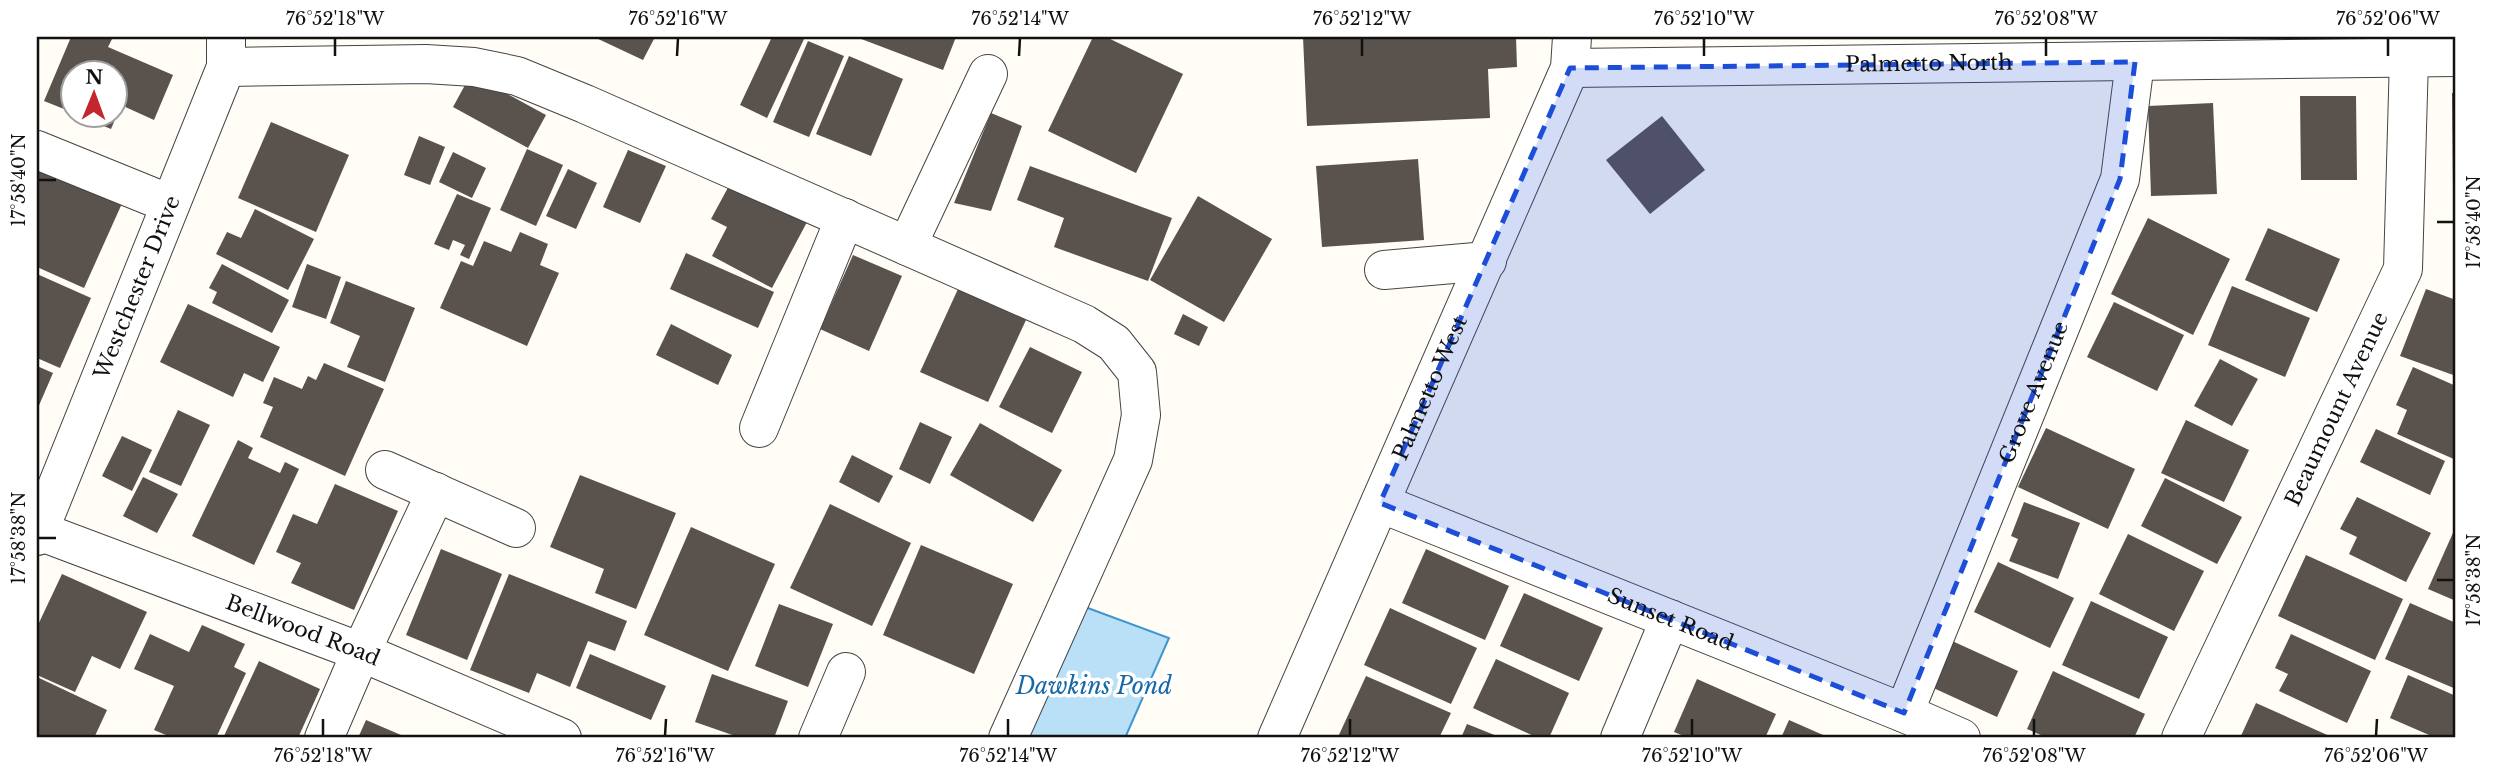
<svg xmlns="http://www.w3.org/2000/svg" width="2493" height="775" viewBox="0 0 2493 775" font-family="'Libre Baskerville',serif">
<rect width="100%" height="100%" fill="#fffdf5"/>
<path fill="#b9e0f7" stroke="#3f96cf" stroke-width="2" d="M 1077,604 L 1169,638 L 1125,738 L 1016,738 Z"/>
<g fill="#5a524d">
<path d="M 71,37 L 113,37 L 108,47 L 173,75 L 154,120 L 121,105 L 111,129 L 79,116 L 116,116 L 116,74 L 74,74 L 74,113 L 44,101 Z"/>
<path d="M 594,37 L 655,37 L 643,60 Z"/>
<path d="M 772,37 L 805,37 L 767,118 L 740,105 Z"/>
<path d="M 856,37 L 956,37 L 943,70 Z"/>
<path d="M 1093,37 L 1106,37 L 1183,74 L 1136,173 L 1048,131 Z"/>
<path d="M 1303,37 L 1516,37 L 1517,67 L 1488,69 L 1490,118 L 1307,126 Z"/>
<path d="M 808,41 L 844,56 L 809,137 L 773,122 Z"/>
<path d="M 849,56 L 903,79 L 871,156 L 816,134 Z"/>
<path d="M 471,74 L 546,115 L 528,148 L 453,107 Z"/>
<path d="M 2452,93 L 2456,93 L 2456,188 L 2453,188 Z"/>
<path d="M 2300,96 L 2356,96 L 2357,180 L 2301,180 Z"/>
<path d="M 2213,103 L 2217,194 L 2151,196 L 2148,106 Z"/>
<path d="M 991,113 L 1022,126 L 991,211 L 954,203 Z"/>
<path d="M 1662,116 L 1705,170 L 1650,214 L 1606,160 Z"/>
<path d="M 271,122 L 349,155 L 316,232 L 238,198 Z"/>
<path d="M 419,136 L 445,147 L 430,185 L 404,175 Z"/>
<path d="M 527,149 L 563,165 L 536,226 L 500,210 Z"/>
<path d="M 628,150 L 666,166 L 640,223 L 603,207 Z"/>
<path d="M 453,152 L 486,168 L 472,198 L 439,182 Z"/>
<path d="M 1418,159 L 1424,240 L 1322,247 L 1316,166 Z"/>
<path d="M 37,160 L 124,199 L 84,288 L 37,267 Z"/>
<path d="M 1030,166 L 1172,218 L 1148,281 L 1054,247 L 1064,218 L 1017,200 Z"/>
<path d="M 568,169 L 597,183 L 576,229 L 546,216 Z"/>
<path d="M 731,182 L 807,222 L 772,288 L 712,256 L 727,227 L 711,219 Z"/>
<path d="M 457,194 L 491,208 L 469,259 L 460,255 L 465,245 L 453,240 L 449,250 L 434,244 Z"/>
<path d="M 1198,196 L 1272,239 L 1224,322 L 1150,280 Z"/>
<path d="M 255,209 L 314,239 L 288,290 L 216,254 L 227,232 L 241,238 Z"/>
<path d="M 2148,218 L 2230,259 L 2193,335 L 2111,294 Z"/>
<path d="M 2268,228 L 2340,259 L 2317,312 L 2245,280 Z"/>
<path d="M 520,232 L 548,244 L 540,265 L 559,273 L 527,346 L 440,308 L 461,261 L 473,266 L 484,241 L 511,252 Z"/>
<path d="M 686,253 L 774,292 L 758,328 L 670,289 Z"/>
<path d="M 853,255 L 902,276 L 869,351 L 820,329 Z"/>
<path d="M 222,264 L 289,300 L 272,333 L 212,303 L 217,292 L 209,288 Z"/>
<path d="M 307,264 L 341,277 L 326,319 L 292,307 Z"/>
<path d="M 37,274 L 91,298 L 60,368 L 37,358 Z"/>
<path d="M 346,281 L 415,308 L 385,382 L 347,367 L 360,336 L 330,323 Z"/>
<path d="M 2232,286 L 2310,318 L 2285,377 L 2208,345 Z"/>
<path d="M 958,289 L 1026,320 L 988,402 L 920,372 Z"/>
<path d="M 2426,289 L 2456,300 L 2456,376 L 2400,356 Z"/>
<path d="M 2114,302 L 2184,335 L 2157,391 L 2087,357 Z"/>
<path d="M 188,304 L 280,347 L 263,382 L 244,373 L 233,397 L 160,362 Z"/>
<path d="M 1183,314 L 1208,327 L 1199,346 L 1174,334 Z"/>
<path d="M 671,324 L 732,355 L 718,385 L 656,355 Z"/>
<path d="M 1030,347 L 1082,372 L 1052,433 L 999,407 Z"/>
<path d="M 2220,359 L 2258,379 L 2232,426 L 2194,406 Z"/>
<path d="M 324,363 L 384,389 L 345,476 L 260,437 L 273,407 L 263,403 L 274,377 L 302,389 L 308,376 L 316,380 Z"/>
<path d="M 37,366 L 53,373 L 37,410 Z"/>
<path d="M 2413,367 L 2456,386 L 2456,460 L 2397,434 L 2407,410 L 2396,405 Z"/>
<path d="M 178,410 L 210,425 L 181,486 L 149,472 Z"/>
<path d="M 2186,420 L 2249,450 L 2224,502 L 2161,473 Z"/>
<path d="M 920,422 L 952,437 L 930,484 L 899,469 Z"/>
<path d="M 980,423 L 1062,470 L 1033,522 L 950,475 Z"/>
<path d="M 2046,428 L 2135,469 L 2108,529 L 2018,487 Z"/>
<path d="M 2376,429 L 2445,461 L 2430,495 L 2360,462 Z"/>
<path d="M 122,436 L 152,450 L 132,491 L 102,476 Z"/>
<path d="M 238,440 L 253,448 L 248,458 L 280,473 L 285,462 L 299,469 L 254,565 L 192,536 Z"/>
<path d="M 852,455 L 893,476 L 879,503 L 839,482 Z"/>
<path d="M 580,475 L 676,513 L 636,609 L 595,593 L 604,569 L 550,547 Z"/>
<path d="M 143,477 L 178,494 L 157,533 L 123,516 Z"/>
<path d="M 2165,478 L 2242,517 L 2217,564 L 2141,526 Z"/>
<path d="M 335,484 L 398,511 L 354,610 L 291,583 L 301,563 L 276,552 L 293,514 L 317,524 Z"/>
<path d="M 2357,497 L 2431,533 L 2406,582 L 2349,554 L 2357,537 L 2340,529 Z"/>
<path d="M 2024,502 L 2080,523 L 2058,579 L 2009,561 L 2018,539 L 2011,536 Z"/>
<path d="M 830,504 L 911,543 L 872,626 L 790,588 Z"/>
<path d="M 2456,526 L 2456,601 L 2428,589 Z"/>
<path d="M 691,527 L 775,564 L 728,671 L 644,635 Z"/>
<path d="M 2128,534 L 2204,571 L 2174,631 L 2099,594 Z"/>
<path d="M 921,545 L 1013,584 L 974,674 L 883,635 Z"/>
<path d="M 441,549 L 502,574 L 467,660 L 406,635 Z"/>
<path d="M 1426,549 L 1509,586 L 1485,640 L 1402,603 Z"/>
<path d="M 2306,555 L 2403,599 L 2375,660 L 2278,616 Z"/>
<path d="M 1998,562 L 2074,598 L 2050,648 L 1974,612 Z"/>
<path d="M 62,574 L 147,612 L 120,669 L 92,656 L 75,692 L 37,675 L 37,627 Z"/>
<path d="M 509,574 L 627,621 L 615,651 L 588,641 L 570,687 L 537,673 L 529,693 L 470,670 Z"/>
<path d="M 1524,593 L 1603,628 L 1579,681 L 1500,646 Z"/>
<path d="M 2091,601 L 2168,637 L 2139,699 L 2062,665 Z"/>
<path d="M 2410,603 L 2456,623 L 2456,689 L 2385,659 Z"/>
<path d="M 779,604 L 833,624 L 808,687 L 755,666 Z"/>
<path d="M 1390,608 L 1477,648 L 1451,704 L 1364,665 Z"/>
<path d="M 202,625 L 245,644 L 234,667 L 246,673 L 216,738 L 173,738 L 154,730 L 174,686 L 134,669 L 150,634 L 189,652 Z"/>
<path d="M 2291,634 L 2371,671 L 2347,723 L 2279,691 L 2288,674 L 2275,668 Z"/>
<path d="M 1950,640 L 2018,671 L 1997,717 L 1929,686 Z"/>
<path d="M 590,654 L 666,686 L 651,720 L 576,688 Z"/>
<path d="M 1496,659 L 1569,693 L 1549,738 L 1538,738 L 1473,708 Z"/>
<path d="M 259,661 L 320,689 L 298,738 L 223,738 Z"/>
<path d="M 2053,671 L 2145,714 L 2134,738 L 2048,738 L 2027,729 Z"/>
<path d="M 712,674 L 788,701 L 774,738 L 741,738 L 695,722 Z"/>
<path d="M 2408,675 L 2456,696 L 2456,738 L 2436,738 L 2390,718 Z"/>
<path d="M 1366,676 L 1451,713 L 1439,738 L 1338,737 Z"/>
<path d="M 37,677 L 107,710 L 94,738 L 37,738 Z"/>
<path d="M 1697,679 L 1776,714 L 1765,738 L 1689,738 L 1674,732 Z"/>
<path d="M 2256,703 L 2334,738 L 2240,738 Z"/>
<path d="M 366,720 L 408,738 L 358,738 Z"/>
<path d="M 1789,720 L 1830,738 L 1781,738 Z"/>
<path d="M 1467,724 L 1502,738 L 1461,738 Z"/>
</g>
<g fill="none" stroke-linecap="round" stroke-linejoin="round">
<g stroke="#444" stroke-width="40">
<g id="street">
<path d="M 226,67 L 426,64 L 474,67 L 517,76 L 585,104 L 1084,324 L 1114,343 L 1137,372 L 1141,415 L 1133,460 L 1008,738"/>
<path id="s1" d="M 1570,68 L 2456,57"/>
<path d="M 37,150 L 170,204"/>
<path d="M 907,246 L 988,74"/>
<path d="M 1384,270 L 1487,261"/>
<path d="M 759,428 L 845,218"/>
<path d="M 385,470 L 516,528"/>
<path id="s2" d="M 1380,503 L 1904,713 L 1961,738"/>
<path id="s3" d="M 39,531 L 361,652 L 562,738"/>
<path id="s4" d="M 37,536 L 226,67 L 226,37"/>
<path id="s5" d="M 1904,713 L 2120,179 L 2135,62"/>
<path d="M 324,738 L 361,652 L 436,492"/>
<path d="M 818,738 L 846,672"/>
<path id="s6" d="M 1277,738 L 1570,68 L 1572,37"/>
<path d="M 1620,738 L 1670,619"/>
<path id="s7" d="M 2181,738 L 2403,269 L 2409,58"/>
</g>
</g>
<use href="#street" stroke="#fff" stroke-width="38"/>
</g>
<path fill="#1d4ed8" fill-opacity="0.2" stroke="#1d4ed8" stroke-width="5" stroke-dasharray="14 9" stroke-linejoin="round" d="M 2135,62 L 2120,179 L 1904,713 L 1380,503 L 1570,68 Z"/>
<path fill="none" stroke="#111" stroke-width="2.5" d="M 335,56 L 335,38M 677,56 L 678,38M 1019,56 L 1020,38M 1362,56 L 1362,38M 1704,56 L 1704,38M 2046,56 L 2046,38M 2388,56 L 2388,38M 38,180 L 56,180M 2437,222 L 2454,222M 38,538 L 56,538M 2437,580 L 2454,580M 323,736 L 323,719M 665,736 L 666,719M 1008,736 L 1008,719M 1350,736 L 1350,719M 1692,736 L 1692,719M 2034,736 L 2034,719M 2376,736 L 2377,719"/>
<g text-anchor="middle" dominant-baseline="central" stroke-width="7" stroke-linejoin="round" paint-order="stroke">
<g font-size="21" fill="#111" stroke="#fff">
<text stroke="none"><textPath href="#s1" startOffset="359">Palmetto North</textPath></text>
<text stroke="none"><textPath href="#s4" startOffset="268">Westchester Drive</textPath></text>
<text stroke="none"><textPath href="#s6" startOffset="382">Palmetto West</textPath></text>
<text stroke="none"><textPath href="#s5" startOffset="346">Grove Avenue</textPath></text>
<text stroke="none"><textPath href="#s7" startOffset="364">Beaumount Avenue</textPath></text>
<text stroke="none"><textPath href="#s2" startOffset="313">Sunset Road</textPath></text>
<text stroke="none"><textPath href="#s3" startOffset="282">Bellwood Road</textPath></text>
</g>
<g font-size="23" font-style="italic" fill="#1768a6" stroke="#fff">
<text x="1094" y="686">Dawkins Pond</text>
</g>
</g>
<rect width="2493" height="775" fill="none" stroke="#ffffff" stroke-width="77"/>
<g transform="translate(94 94) rotate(1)"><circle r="33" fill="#ffffff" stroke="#a0a0a0" stroke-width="2"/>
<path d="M0-5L12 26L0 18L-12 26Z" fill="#c4262e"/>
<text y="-10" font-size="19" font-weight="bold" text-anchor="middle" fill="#111111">N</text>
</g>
<rect x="38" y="38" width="2416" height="698" fill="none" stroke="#111" stroke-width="2.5"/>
<g font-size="18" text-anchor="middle" fill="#111">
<text x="335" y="25">76°52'18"W</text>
<text x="678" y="25">76°52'16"W</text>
<text x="1020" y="25">76°52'14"W</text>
<text x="1362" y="25">76°52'12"W</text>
<text x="1704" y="25">76°52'10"W</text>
<text x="2046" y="25">76°52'08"W</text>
<text x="2388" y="25">76°52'06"W</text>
<text transform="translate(19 180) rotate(-90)" y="6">17°58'40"N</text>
<text transform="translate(2474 222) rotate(-90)" y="6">17°58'40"N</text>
<text transform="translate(19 538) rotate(-90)" y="6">17°58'38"N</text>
<text transform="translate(2474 580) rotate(-90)" y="6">17°58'38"N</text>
<text x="323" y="762">76°52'18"W</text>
<text x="665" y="762">76°52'16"W</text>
<text x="1008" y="762">76°52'14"W</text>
<text x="1350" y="762">76°52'12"W</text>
<text x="1692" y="762">76°52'10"W</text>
<text x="2034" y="762">76°52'08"W</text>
<text x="2376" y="762">76°52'06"W</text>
</g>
</svg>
